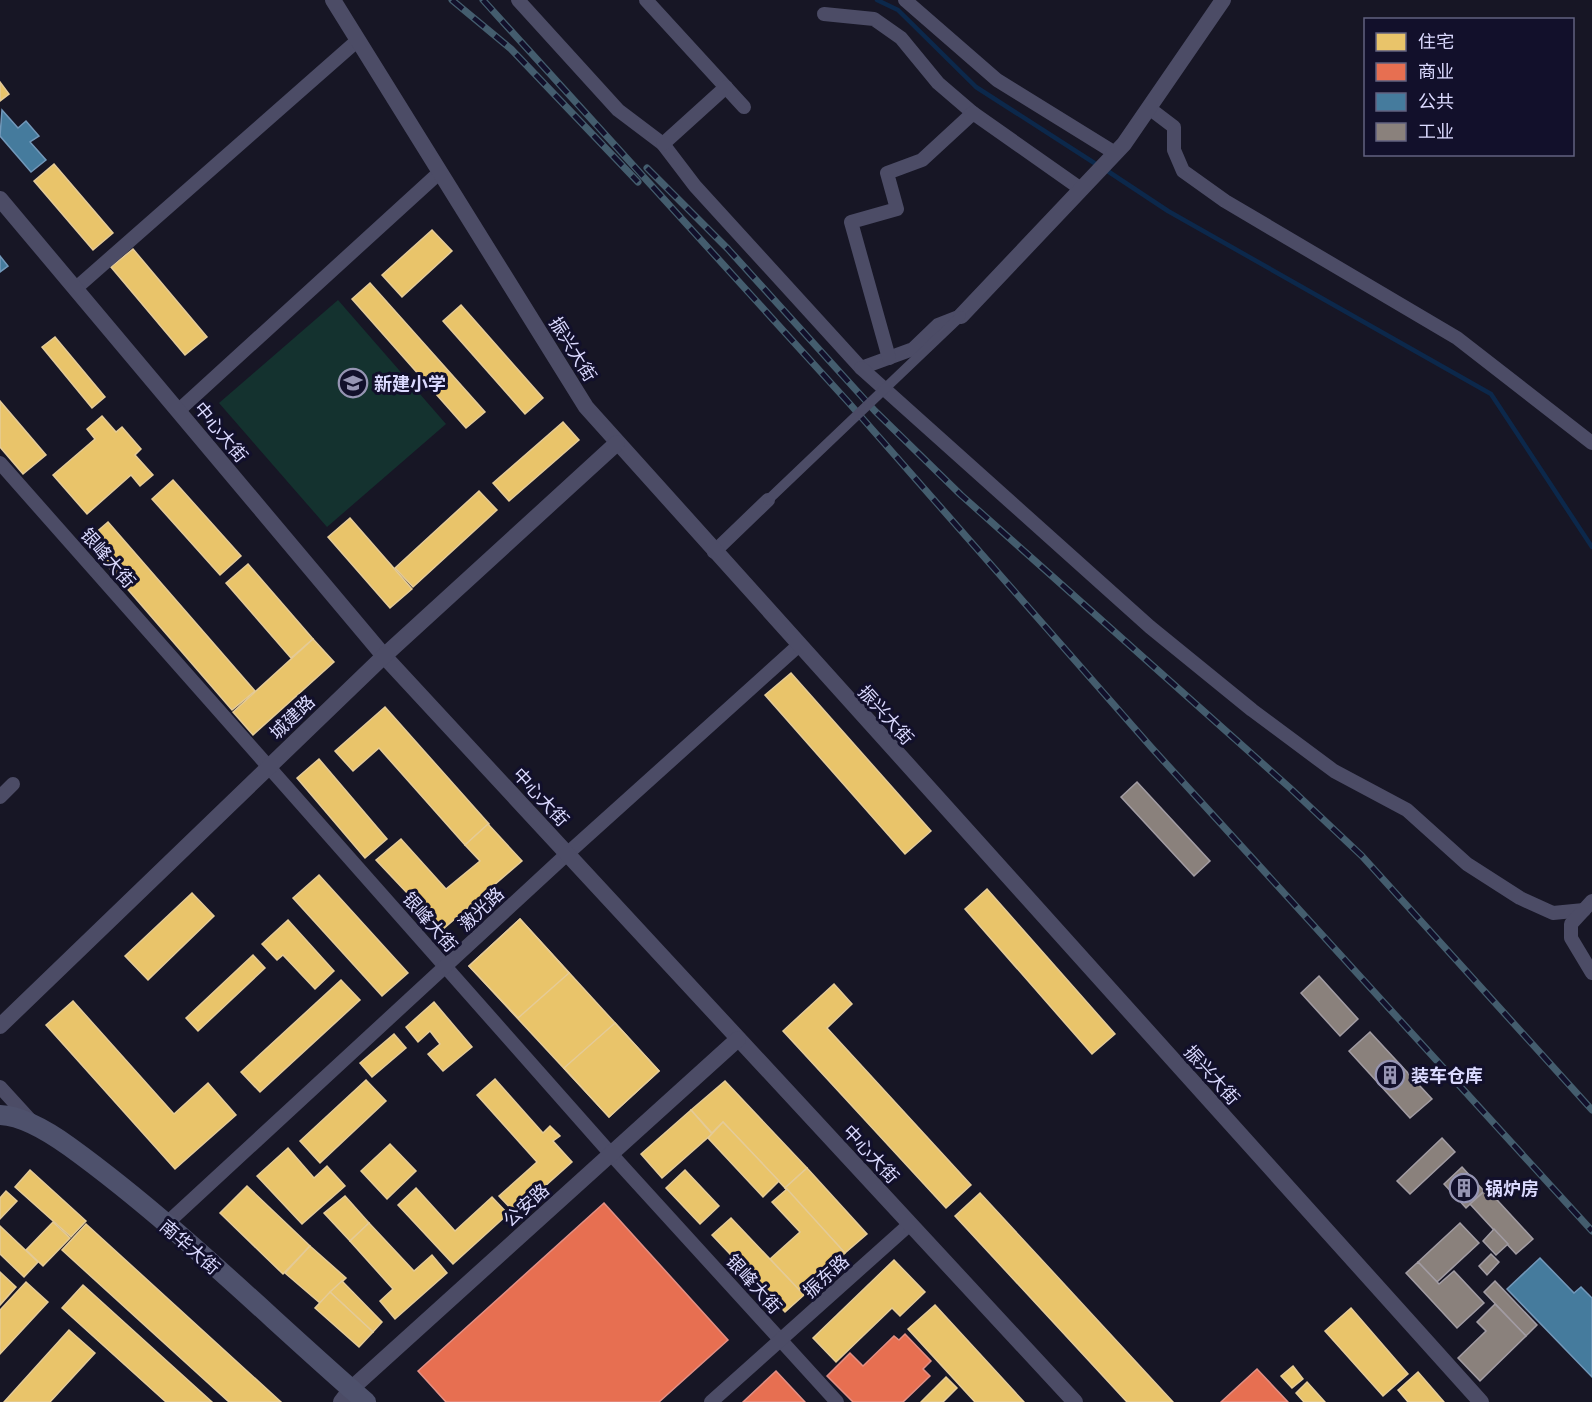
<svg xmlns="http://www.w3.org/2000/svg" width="1592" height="1402" viewBox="0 0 1592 1402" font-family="Roboto,'Noto Sans SC',sans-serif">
<rect width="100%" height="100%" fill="#171625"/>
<path fill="#14322f" d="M 338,300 L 446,424 L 327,527 L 219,403 Z"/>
<g fill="#e9c46a" stroke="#e5cb97" stroke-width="1.5">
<path d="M 0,82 L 9,94 L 0,101 Z"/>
<path d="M 54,164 L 113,233 L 93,250 L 34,181 Z"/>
<path d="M 432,230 L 452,251 L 402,297 L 382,275 Z"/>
<path d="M 133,249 L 207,337 L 185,355 L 111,267 Z"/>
<path d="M 370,283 L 485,412 L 466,428 L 352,299 Z"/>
<path d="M 461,305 L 543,398 L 525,414 L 443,321 Z"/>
<path d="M 55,337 L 105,397 L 92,408 L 42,347 Z"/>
<path d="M 0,401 L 46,455 L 23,474 L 0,447 Z"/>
<path d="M 102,416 L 116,432 L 122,427 L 141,449 L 135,455 L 153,475 L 140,486 L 131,475 L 87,514 L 53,475 L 95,439 L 87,429 Z"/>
<path d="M 563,422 L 579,440 L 509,501 L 493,483 Z"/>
<path d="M 173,480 L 241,556 L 220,575 L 152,499 Z"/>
<path d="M 479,491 L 497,510 L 413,587 L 395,568 Z"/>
<path d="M 350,518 L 412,589 L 390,608 L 328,537 Z"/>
<path d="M 108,522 L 255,691 L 232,710 L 86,541 Z"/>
<path d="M 248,564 L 313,639 L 291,658 L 226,583 Z"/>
<path d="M 313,639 L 334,662 L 253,735 L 233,712 Z"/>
<path d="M 791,673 L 931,831 L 905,854 L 765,695 Z"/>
<path d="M 385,707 L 489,824 L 465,845 L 379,748 L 353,771 L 335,751 Z"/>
<path d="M 319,759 L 387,839 L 365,858 L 297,778 Z"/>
<path d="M 488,824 L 522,861 L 442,930 L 376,860 L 401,839 L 446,889 L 480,861 L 465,845 Z"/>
<path d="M 319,875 L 408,973 L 382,996 L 293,898 Z"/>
<path d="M 987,889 L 1115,1034 L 1092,1054 L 965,909 Z"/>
<path d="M 192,893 L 214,916 L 148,980 L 125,956 Z"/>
<path d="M 520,919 L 659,1071 L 609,1117 L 469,966 Z"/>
<path d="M 520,919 L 569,973 L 518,1018 L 469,966 Z"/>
<path d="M 288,920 L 334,971 L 315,989 L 283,955 L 277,960 L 262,944 Z"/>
<path d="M 253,955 L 265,968 L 198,1031 L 186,1018 Z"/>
<path d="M 341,980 L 360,1000 L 260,1092 L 241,1072 Z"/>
<path d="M 834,984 L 852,1004 L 827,1028 L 971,1185 L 946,1208 L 783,1031 Z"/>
<path d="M 73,1001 L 174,1114 L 208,1083 L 236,1115 L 175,1169 L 46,1025 Z"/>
<path d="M 434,1002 L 472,1047 L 443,1071 L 428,1054 L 440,1044 L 430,1031 L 418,1042 L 406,1027 Z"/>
<path d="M 615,1023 L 659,1071 L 609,1117 L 564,1068 Z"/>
<path d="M 394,1034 L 406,1048 L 372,1077 L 360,1063 Z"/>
<path d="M 495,1079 L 543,1133 L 550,1126 L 560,1136 L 553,1141 L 572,1162 L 515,1213 L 499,1196 L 537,1162 L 477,1095 Z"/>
<path d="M 366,1080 L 386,1101 L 320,1163 L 300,1141 Z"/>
<path d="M 725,1081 L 807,1168 L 785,1188 L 723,1122 L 712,1133 L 691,1110 Z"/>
<path d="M 691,1110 L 712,1134 L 662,1178 L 641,1154 Z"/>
<path d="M 723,1122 L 779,1181 L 763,1197 L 708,1138 Z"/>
<path d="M 390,1144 L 416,1171 L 387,1199 L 361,1171 Z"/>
<path d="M 288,1148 L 314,1178 L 327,1166 L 345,1186 L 302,1224 L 257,1176 Z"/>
<path d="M 807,1168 L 867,1234 L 845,1253 L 785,1188 Z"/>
<path d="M 30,1170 L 86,1221 L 71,1237 L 15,1187 Z"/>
<path d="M 685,1170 L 719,1206 L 700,1224 L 666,1188 Z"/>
<path d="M 247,1186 L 310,1246 L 283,1274 L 220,1213 Z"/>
<path d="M 416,1188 L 455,1231 L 492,1197 L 508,1214 L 453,1264 L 398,1205 Z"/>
<path d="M 787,1189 L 845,1253 L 804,1295 L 770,1259 L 800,1232 L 772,1202 Z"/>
<path d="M 6,1191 L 17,1201 L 0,1219 L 0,1198 Z"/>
<path d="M 980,1193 L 1173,1402 L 1127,1402 L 955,1216 Z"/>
<path d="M 345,1196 L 369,1223 L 350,1241 L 324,1213 Z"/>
<path d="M 731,1218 L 804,1295 L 785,1312 L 712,1235 Z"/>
<path d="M 53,1222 L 70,1238 L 43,1266 L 26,1250 Z"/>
<path d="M 369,1223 L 414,1271 L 432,1255 L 447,1273 L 395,1319 L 380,1301 L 393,1289 L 350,1241 Z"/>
<path d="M 86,1224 L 281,1402 L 229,1402 L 62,1250 Z"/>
<path d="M 0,1226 L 38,1262 L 24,1277 L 0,1254 Z"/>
<path d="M 310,1246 L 346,1278 L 320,1303 L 285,1273 Z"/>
<path d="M 894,1260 L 925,1292 L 900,1316 L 892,1308 L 836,1362 L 813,1338 Z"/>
<path d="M 0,1272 L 16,1287 L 0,1305 Z"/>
<path d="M 342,1281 L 382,1322 L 373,1332 L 330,1292 Z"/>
<path d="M 26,1282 L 48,1302 L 0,1354 L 0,1310 Z"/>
<path d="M 83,1285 L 212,1402 L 166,1402 L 62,1308 Z"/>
<path d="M 330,1292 L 373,1332 L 359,1347 L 315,1308 Z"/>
<path d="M 935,1305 L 1024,1402 L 975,1402 L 908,1329 Z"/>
<path d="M 1351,1308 L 1408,1374 L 1383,1396 L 1325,1331 Z"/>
<path d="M 69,1330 L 95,1353 L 50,1402 L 4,1402 Z"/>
<path d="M 1293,1366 L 1303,1379 L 1292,1388 L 1281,1376 Z"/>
<path d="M 1418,1372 L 1444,1402 L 1408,1402 L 1398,1390 Z"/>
<path d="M 946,1377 L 957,1388 L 943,1402 L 921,1402 Z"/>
<path d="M 1307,1382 L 1325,1402 L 1304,1402 L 1296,1393 Z"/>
</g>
<g fill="#e76f51" stroke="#e38f85" stroke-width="1.5">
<path d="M 604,1203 L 728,1340 L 659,1402 L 446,1402 L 418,1371 Z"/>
<path d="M 905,1334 L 931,1361 L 923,1369 L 930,1376 L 903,1402 L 853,1402 L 827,1376 L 850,1353 L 863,1366 L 894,1336 L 899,1340 Z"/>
<path d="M 1257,1369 L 1288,1402 L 1221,1402 Z"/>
<path d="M 776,1371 L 805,1402 L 743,1402 Z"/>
</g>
<g fill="#457b9d" stroke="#7298ba" stroke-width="1.5">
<path d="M 2,110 L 18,128 L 26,121 L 39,136 L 30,142 L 46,160 L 31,172 L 0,136 Z"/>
<path d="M 0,256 L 8,266 L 0,272 Z"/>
<path d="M 1540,1258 L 1574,1293 L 1581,1287 L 1592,1298 L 1592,1377 L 1507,1289 Z"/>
</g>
<g fill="#8a817c" stroke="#a29ca3" stroke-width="1.5">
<path d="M 1137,782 L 1210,861 L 1194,876 L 1121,797 Z"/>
<path d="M 1319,976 L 1358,1019 L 1340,1036 L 1301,993 Z"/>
<path d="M 1370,1032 L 1432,1099 L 1410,1118 L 1349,1051 Z"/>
<path d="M 1442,1138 L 1455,1152 L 1410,1194 L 1397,1181 Z"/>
<path d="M 1462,1167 L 1484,1191 L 1466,1208 L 1444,1184 Z"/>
<path d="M 1487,1189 L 1533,1239 L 1516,1254 L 1470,1204 Z"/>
<path d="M 1460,1223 L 1479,1243 L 1437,1282 L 1418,1262 Z"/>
<path d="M 1494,1229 L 1508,1244 L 1496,1255 L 1483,1241 Z"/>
<path d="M 1491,1254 L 1499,1262 L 1487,1275 L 1479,1266 Z"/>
<path d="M 1418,1262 L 1439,1284 L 1454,1271 L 1484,1303 L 1457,1328 L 1406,1273 Z"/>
<path d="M 1495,1281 L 1537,1325 L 1526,1336 L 1484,1292 Z"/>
<path d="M 1495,1304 L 1526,1336 L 1480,1381 L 1458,1358 L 1486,1331 L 1477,1322 Z"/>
</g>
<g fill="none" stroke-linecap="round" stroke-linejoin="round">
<g stroke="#0c284b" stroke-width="4.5">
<path d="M 877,0 L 898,10 L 976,87 L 1099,166"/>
<path d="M 1106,170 L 1168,211 L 1491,394 L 1592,547"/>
</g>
<g stroke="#4c4c66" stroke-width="14">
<path d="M 518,0 L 618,110 L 663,144 L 695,186 L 861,368 L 913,349 L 938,325 L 961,316"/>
<path d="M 646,0 L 744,107"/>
<path d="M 905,0 L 997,80 L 1115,153"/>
<path d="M 824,14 L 874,19 L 901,38 L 938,83 L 973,113"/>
<path d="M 1149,108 L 1174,127 L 1174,150 L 1183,171 L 1225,201 L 1457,338 L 1592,443"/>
<path d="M 663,144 L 726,87"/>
<path d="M 75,289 L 358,40"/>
<path d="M 889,358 L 851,222 L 897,209 L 887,173 L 922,160 L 973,113 L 1081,189"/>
<path d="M 861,368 L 1150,627 L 1252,710 L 1334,771 L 1407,810 L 1467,864 L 1520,898 L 1553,913 L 1584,910"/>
<path d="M 178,411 L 440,172"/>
<path d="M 0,463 L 611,1154 L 837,1402"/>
<path d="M 714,552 L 768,500"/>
<path d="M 0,797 L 13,784"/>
<path d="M 1592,901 L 1571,924 L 1571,938 L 1592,973"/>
<path d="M 0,1087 L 32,1122"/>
<path d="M 165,1225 L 567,854 L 798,646"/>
<path d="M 711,1402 L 910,1224"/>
</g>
<g stroke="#4c4c66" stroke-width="16">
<path d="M 333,0 L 586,407 L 1481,1402"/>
<path d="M 0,199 L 384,656 L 1075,1402"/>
<path d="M 961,316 L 1124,144 L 1223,0"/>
<path d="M 0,1026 L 384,656 L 617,443"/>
<path d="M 341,1402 L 351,1389 L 738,1039"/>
</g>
<path stroke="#4e516c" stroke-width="20" d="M 0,1115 C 23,1116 52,1134 70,1147 C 175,1223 268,1317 366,1402"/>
<g stroke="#445d6e" stroke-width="7">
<g id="rail">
<path d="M 452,0 L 511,49 L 638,182"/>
<path d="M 483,0 L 849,403 L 1151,747 L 1592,1231"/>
<path d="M 647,168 L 728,249 L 875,411 L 961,495 L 1290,788 L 1362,856 L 1592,1110"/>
</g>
</g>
<use href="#rail" stroke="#12102b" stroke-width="4.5" stroke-dasharray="14" stroke-linecap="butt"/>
<path stroke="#4c4c66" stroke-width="10" d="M 768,500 L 961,316"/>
</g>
<defs>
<g id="school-ring" transform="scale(1.5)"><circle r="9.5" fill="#12102b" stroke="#9695b3" stroke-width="1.5"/><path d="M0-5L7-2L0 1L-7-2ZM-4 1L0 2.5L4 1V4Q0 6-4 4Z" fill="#9695b3"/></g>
<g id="building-ring" transform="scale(1.5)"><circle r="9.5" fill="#12102b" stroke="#9695b3" stroke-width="1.5"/><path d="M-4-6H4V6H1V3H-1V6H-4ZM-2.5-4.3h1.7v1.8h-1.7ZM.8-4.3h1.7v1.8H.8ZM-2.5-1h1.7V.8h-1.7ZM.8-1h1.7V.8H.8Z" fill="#9695b3"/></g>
</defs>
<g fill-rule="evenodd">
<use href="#school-ring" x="353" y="383"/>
<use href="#building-ring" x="1390" y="1075"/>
<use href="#building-ring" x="1464" y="1188"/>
</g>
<g text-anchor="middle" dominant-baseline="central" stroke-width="6" stroke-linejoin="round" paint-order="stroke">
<g font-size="18" fill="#dbdaff" stroke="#12102b">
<text transform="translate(573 349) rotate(58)">振兴大街</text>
<text transform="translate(221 432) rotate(50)">中心大街</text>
<text transform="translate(108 558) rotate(49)">银峰大街</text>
<text transform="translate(886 715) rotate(48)">振兴大街</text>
<text transform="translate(292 717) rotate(-44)">城建路</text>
<text transform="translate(541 797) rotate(47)">中心大街</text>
<text transform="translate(481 909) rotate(-43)">激光路</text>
<text transform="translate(430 922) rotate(49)">银峰大街</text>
<text transform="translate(1212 1075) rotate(48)">振兴大街</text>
<text transform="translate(871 1154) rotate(47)">中心大街</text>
<text transform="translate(526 1205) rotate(-42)">公安路</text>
<text transform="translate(190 1247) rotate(41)">南华大街</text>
<text transform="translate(826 1276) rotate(-42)">振东路</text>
<text transform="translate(754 1284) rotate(48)">银峰大街</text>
</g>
<g font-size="18" font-weight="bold" fill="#dbdaff" stroke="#12102b" text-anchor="start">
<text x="374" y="383">新建小学</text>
<text x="1411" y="1075">装车仓库</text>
<text x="1485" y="1188">锅炉房</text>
</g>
</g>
<rect x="1364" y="18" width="210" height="138" fill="#12102b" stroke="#626180" stroke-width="1.5"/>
<rect x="1376" y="33" width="30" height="18" fill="#e9c46a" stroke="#626180" stroke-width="1.5"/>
<text x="1418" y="48" font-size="18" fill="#dbdaff">住宅</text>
<rect x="1376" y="63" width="30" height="18" fill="#e76f51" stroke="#626180" stroke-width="1.5"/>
<text x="1418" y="78" font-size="18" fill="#dbdaff">商业</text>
<rect x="1376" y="93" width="30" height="18" fill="#457b9d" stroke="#626180" stroke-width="1.5"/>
<text x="1418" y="108" font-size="18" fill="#dbdaff">公共</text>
<rect x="1376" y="123" width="30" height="18" fill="#8a817c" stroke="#626180" stroke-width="1.5"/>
<text x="1418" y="138" font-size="18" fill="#dbdaff">工业</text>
</svg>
